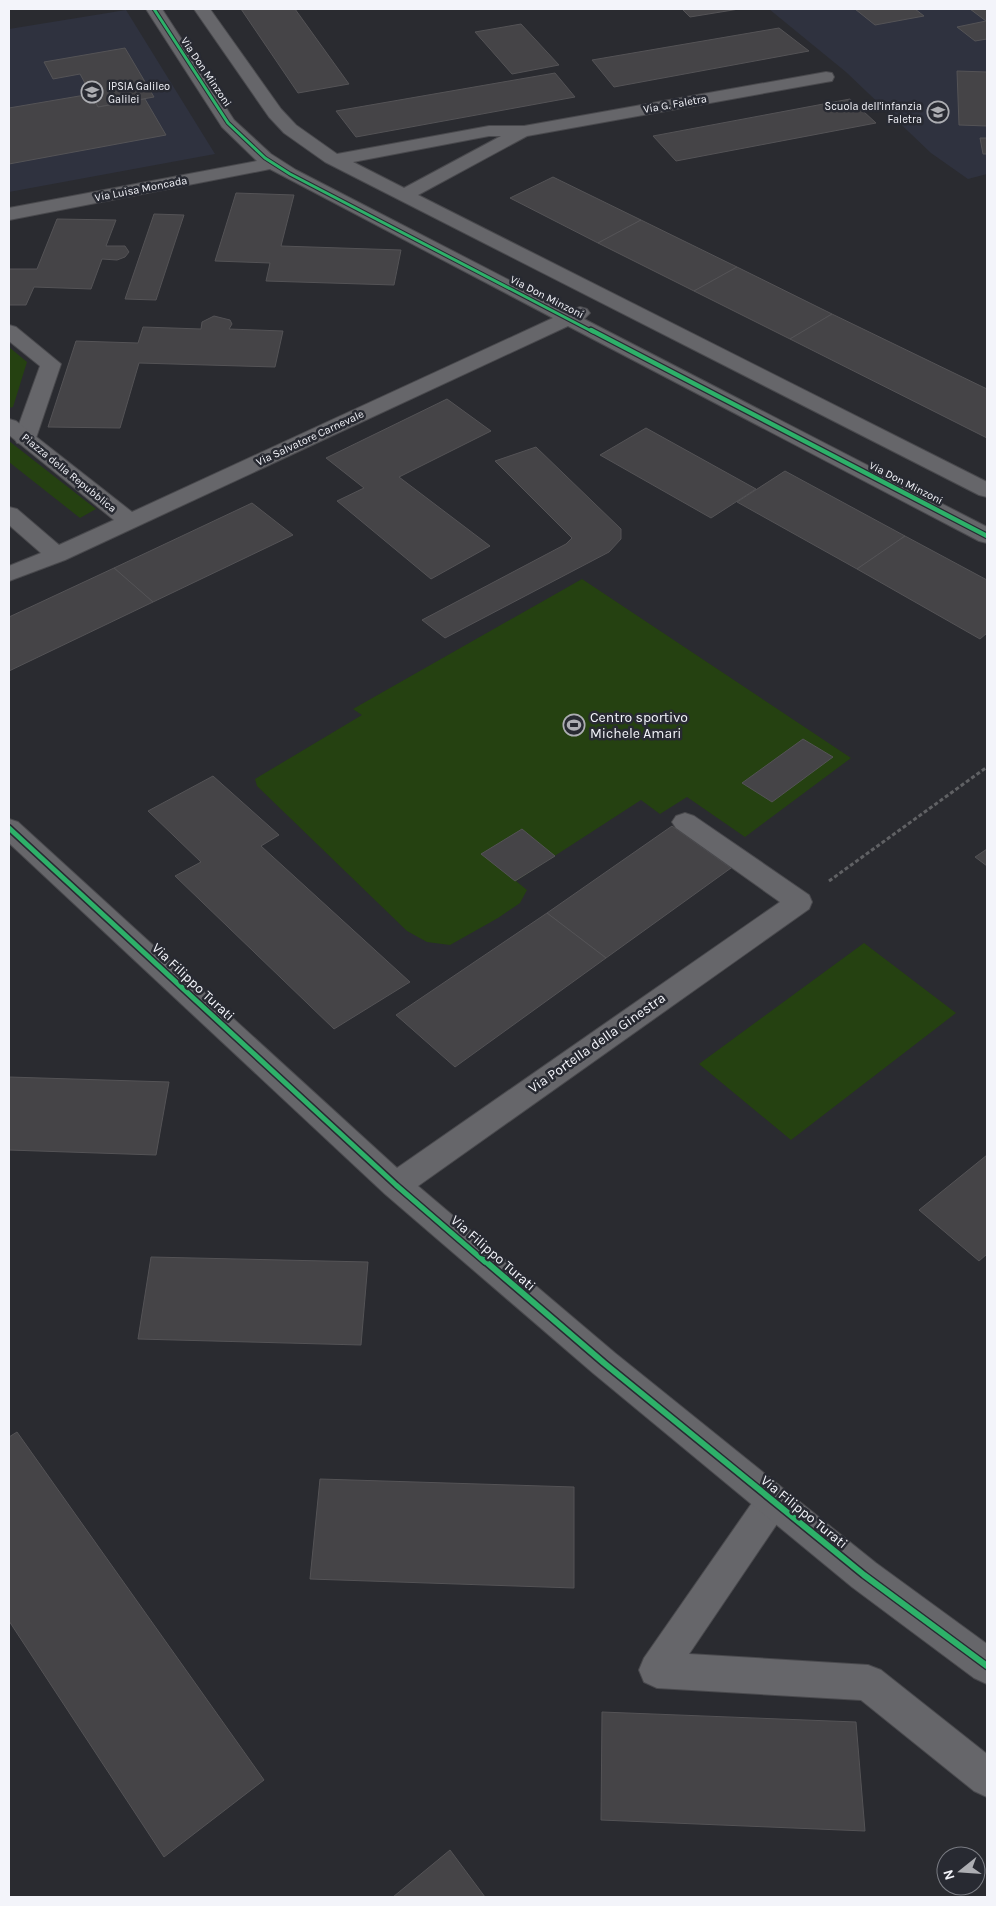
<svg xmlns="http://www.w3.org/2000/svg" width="996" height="1906" viewBox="0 0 996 1906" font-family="Karla,sans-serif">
<rect width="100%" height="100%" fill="#2a2b30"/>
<g fill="#2f323f">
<path d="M 769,9 L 987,9 L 987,174 L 968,179 L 931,153 L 846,72 Z"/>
<path d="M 126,10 L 215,154 L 9,192 L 9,29 Z"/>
</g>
<g fill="#254111">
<path d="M 9,347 L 27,362 L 13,407 L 9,408 Z"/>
<path d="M 9,441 L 96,509 L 80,518 L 9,462 Z"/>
<path d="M 582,579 L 851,758 L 745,837 L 687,797 L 660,814 L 641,800 L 516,881 L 527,890 L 520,903 L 498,918 L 450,945 L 427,942 L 407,931 L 257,786 L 255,779 L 362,715 L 353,709 Z"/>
<path d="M 864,943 L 956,1013 L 791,1140 L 699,1064 Z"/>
</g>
<g fill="#454447" stroke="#545356">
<path d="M 241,9 L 295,9 L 349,84 L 298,93 Z"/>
<path d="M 682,9 L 739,9 L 690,17 Z"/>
<path d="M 855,9 L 915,9 L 924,16 L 875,25 Z"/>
<path d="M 970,9 L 987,9 L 987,39 L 975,41 L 957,27 L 986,21 Z"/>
<path d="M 521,24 L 559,65 L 512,74 L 475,32 Z"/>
<path d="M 779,28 L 809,51 L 614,87 L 592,60 Z"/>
<path d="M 125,48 L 154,97 L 98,107 L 80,74 L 53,79 L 44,62 Z"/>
<path d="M 957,71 L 987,72 L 987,126 L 959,125 Z"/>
<path d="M 555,73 L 575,97 L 356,137 L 336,111 Z"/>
<path d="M 91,94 L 98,107 L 145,99 L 166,135 L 9,164 L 9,108 Z"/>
<path d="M 850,99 L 876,123 L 676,161 L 653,136 Z"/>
<path d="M 980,138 L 987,138 L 987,154 L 983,154 Z"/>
<path d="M 553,177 L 641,220 L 598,243 L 510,198 Z"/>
<path d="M 236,193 L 294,195 L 281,246 L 401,250 L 394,285 L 266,281 L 270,263 L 215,261 Z"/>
<path d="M 154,214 L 184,215 L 156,300 L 125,299 Z"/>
<path d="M 57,219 L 116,220 L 106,246 L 125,246 L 129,252 L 125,257 L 117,260 L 102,259 L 91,289 L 34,287 L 26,305 L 9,305 L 9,269 L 37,269 Z"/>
<path d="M 641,220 L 737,267 L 694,291 L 598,243 Z"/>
<path d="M 737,267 L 832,314 L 790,339 L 694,291 Z"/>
<path d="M 832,314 L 987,389 L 987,438 L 790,339 Z"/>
<path d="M 214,316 L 230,320 L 232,324 L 229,329 L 283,331 L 275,367 L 139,363 L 120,428 L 48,427 L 76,341 L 138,343 L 143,327 L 201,329 L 202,322 Z"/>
<path d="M 447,399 L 491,431 L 399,477 L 490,546 L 431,579 L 337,501 L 364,488 L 326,458 Z"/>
<path d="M 646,428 L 756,489 L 711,518 L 600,455 Z"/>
<path d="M 536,447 L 621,529 L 621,539 L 609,552 L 445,638 L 422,620 L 566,544 L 572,538 L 495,461 Z"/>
<path d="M 785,471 L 905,536 L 857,569 L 737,502 Z"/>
<path d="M 252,503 L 293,535 L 153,602 L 114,568 Z"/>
<path d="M 905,536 L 987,580 L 987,633 L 980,639 L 857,569 Z"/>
<path d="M 114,568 L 153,602 L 9,671 L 9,617 Z"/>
<path d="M 803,739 L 833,757 L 772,802 L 742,783 Z"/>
<path d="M 213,776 L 279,835 L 261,846 L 410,982 L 334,1029 L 175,876 L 201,862 L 148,811 Z"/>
<path d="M 672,826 L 731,868 L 606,958 L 547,913 Z"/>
<path d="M 522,829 L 555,856 L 515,881 L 481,854 Z"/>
<path d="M 987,849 L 987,866 L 975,857 Z"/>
<path d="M 547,913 L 606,958 L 455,1067 L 396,1015 Z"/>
<path d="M 9,1077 L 169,1082 L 156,1155 L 9,1150 Z"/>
<path d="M 987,1155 L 987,1254 L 979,1261 L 919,1210 Z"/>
<path d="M 151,1257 L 368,1262 L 361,1345 L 138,1339 Z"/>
<path d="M 17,1432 L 264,1780 L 164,1857 L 9,1621 L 9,1437 Z"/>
<path d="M 320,1479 L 574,1487 L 574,1588 L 310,1579 Z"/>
<path d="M 602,1712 L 856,1722 L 865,1831 L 601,1820 Z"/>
<path d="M 450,1850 L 485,1897 L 393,1897 Z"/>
</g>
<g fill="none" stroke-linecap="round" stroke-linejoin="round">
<g stroke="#49494d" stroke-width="2">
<g id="service">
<path d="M 9,325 L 16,327 L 61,364 L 36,438 L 33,443 L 25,444 L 17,443 L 14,438 L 40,366 L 9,341 Z"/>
<path d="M 773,1485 L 785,1490 L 790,1501 L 785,1512 L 689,1654 L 868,1665 L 881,1670 L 987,1754 L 987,1797 L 974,1791 L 861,1700 L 657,1688 L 644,1682 L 639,1670 L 644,1658 L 761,1490 Z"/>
</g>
</g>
<g stroke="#49494d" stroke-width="2">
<g id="minor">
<path d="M 146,9 L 162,9 L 234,120 L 271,154 L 296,170 L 569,311 L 580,307 L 587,309 L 590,313 L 584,319 L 987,527 L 987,543 L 979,541 L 568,326 L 65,560 L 9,581 L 9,566 L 41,553 L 9,525 L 9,507 L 17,509 L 59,545 L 114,520 L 9,435 L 9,419 L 16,421 L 132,512 L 553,318 L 270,169 L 9,220 L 9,208 L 257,161 L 222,127 Z"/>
<path d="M 194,9 L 210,9 L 281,109 L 296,125 L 337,154 L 489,126 L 524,126 L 826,72 L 832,73 L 834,77 L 832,81 L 826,82 L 527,136 L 418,195 L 987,482 L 987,497 L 979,495 L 325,162 L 284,133 L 269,117 ZM 489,136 L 501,136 L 404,188 L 353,162 Z"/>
<path d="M 685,813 L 694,816 L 809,895 L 812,902 L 809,909 L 418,1186 L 615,1353 L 785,1490 L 876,1563 L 987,1644 L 987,1684 L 974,1678 L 852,1587 L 761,1512 L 593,1373 L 385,1194 L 9,843 L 9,819 L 18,822 L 397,1168 L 780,902 L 676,828 L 672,822 L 676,816 Z"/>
</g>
</g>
<path stroke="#606164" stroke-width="3" stroke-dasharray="4 2.5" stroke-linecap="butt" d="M 829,881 L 987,767"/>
<use href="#service" fill="#66666a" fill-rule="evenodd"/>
<use href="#minor" fill="#66666a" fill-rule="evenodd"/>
<g stroke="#282a32" stroke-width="5">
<path id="cycleway-far3" d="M 154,9 L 228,123 L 265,158 L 290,174 L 593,332"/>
</g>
<g stroke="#282a32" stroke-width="7">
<path id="cycleway-far2" d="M 591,330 L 987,536"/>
</g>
<g stroke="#282a32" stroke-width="8">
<path id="cycleway-far1" d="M 9,828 L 396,1185 L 485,1262"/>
</g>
<g stroke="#282a32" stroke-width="9">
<path id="cycleway" d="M 484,1260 L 604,1363 L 864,1575 L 987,1666"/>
</g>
<use href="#cycleway-far3" stroke="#2db169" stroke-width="3"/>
<use href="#cycleway-far2" stroke="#2db169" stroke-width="4.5"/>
<use href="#cycleway-far1" stroke="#2db169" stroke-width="5"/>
<use href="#cycleway" stroke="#2db169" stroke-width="6"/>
</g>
<defs>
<g id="school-ring" transform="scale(1.125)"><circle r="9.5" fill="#282a32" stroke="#adaeb3" stroke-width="1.5"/><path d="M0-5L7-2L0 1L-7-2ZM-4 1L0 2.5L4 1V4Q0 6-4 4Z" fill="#adaeb3"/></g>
<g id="stadium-ring" transform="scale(1.125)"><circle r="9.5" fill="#282a32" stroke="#adaeb3" stroke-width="1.5"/><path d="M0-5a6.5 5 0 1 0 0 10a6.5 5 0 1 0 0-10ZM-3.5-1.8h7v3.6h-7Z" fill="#adaeb3"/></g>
</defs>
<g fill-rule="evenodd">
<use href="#school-ring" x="92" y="92"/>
<use href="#school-ring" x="938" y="112"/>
<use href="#stadium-ring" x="574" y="725"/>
</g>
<g text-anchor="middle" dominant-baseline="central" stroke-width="5" stroke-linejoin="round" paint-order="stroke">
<g font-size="11" fill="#f3f4fa" stroke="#282a32">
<text transform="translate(206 72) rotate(56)">Via Don Minzoni</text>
<text transform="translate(675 104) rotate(-10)">Via G. Faletra</text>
<text transform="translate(141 189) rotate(-11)">Via Luisa Moncada</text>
<text transform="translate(547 297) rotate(27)">Via Don Minzoni</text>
<text transform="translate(310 438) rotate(-25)">Via Salvatore Carnevale</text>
<text transform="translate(69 473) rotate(39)">Piazza della Repubblica</text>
<text transform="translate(906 483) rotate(27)">Via Don Minzoni</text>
</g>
<g font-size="11" fill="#f3f4fa" stroke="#282a32" text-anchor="start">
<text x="108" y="86">IPSIA Galileo<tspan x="108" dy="13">Galilei</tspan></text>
<text x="922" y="106" text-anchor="end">Scuola dell'infanzia<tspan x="922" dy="13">Faletra</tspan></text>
</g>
<g font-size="14" fill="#f3f4fa" stroke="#282a32" text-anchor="start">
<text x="590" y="717">Centro sportivo<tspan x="590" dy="16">Michele Amari</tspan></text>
</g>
<g font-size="14" fill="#f3f4fa" stroke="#282a32">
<text transform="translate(193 982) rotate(43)">Via Filippo Turati</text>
<text transform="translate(597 1043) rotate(-35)">Via Portella della Ginestra</text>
<text transform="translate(493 1253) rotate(41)">Via Filippo Turati</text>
<text transform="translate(804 1512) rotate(39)">Via Filippo Turati</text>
</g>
</g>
<rect width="996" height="1906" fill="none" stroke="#f3f4fa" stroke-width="20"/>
<g transform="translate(961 1871) rotate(253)"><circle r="24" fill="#282a32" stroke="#797b82"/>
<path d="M0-4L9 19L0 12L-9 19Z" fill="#adaeb3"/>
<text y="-8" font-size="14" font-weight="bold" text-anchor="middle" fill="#f3f4fa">N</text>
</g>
</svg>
